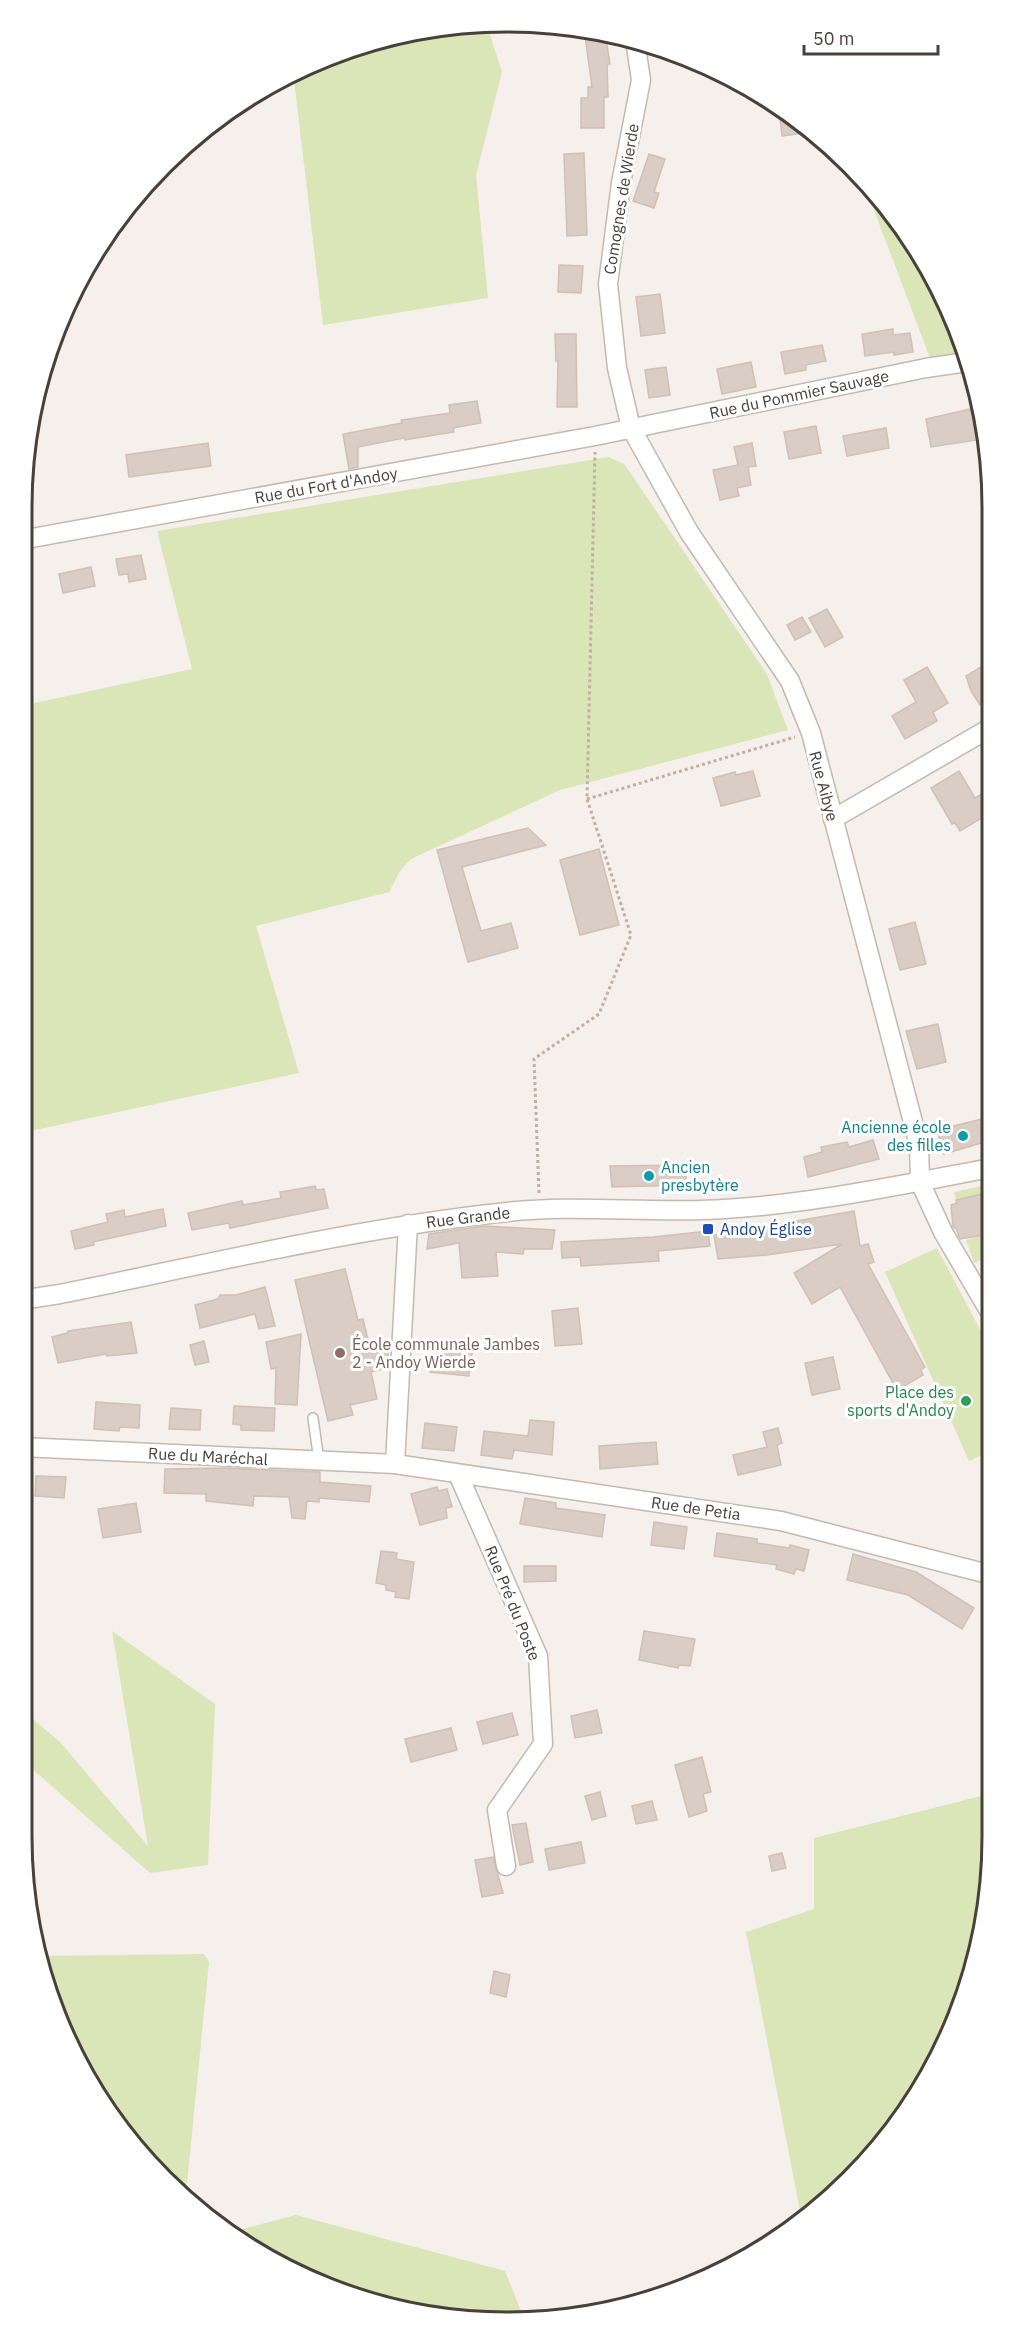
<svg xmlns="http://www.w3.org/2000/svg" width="1014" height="2344" viewBox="0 0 1014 2344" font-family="'IBM Plex Sans',sans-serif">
<rect width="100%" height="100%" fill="#f5f0ec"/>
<g fill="#dae6b7">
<path d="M 476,22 L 486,22 L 502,72 L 476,175 L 488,298 L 323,325 L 293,71 L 382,37 Z"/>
<path d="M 863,181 L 892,211 L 956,321 L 966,358 L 959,360 L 930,358 Z"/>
<path d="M 609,457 L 625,465 L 767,674 L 788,730 L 560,790 L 411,859 L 400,871 L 389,892 L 256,926 L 299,1073 L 21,1133 L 21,706 L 192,669 L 157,531 Z"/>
<path d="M 991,1184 L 991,1192 L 956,1200 L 954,1192 Z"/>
<path d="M 991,1234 L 991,1256 L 974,1263 L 966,1240 Z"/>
<path d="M 937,1248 L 992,1352 L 992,1451 L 969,1461 L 885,1272 Z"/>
<path d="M 112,1631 L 215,1704 L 208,1865 L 150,1873 L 21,1759 L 21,1709 L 60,1742 L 148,1846 Z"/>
<path d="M 993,1793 L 993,1837 L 967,1994 L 928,2080 L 873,2157 L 801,2216 L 746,1932 L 814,1909 L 814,1838 Z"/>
<path d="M 204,1954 L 209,1962 L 186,2194 L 141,2157 L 86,2080 L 47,1994 L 41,1956 Z"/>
<path d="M 296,2215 L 505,2271 L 525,2321 L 507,2323 L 413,2314 L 264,2258 L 235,2234 L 243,2229 Z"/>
</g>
<g fill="#d9cdc5" stroke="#d0c0b5" stroke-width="1.5">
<path d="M 605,33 L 610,64 L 607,64 L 608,97 L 604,97 L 604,128 L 581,128 L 581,98 L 588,98 L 588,87 L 592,87 L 585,36 Z"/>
<path d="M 779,108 L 803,121 L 813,132 L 782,136 Z"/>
<path d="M 584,153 L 587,235 L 567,236 L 564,154 Z"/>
<path d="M 649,154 L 665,159 L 654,192 L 659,193 L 654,208 L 633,201 Z"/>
<path d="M 559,265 L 583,266 L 581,293 L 558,292 Z"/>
<path d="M 660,294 L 665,333 L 641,336 L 636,297 Z"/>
<path d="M 893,329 L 893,335 L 910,333 L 913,352 L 894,355 L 894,352 L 865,356 L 862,334 Z"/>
<path d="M 555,334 L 576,334 L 577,407 L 557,407 L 558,361 L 556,361 Z"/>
<path d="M 822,345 L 826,361 L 806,365 L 806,370 L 785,374 L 781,352 Z"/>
<path d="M 751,362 L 756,387 L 722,394 L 717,369 Z"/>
<path d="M 666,367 L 670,395 L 649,398 L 645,370 Z"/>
<path d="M 477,401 L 481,423 L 453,428 L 454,432 L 405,440 L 404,438 L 358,447 L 358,467 L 349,469 L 343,434 L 402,423 L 401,420 L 450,413 L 449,405 Z"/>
<path d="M 971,409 L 977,440 L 931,447 L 926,419 Z"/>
<path d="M 816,426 L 821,453 L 789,459 L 784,432 Z"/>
<path d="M 886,428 L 889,448 L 847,456 L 843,436 Z"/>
<path d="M 208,443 L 211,466 L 129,477 L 126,455 Z"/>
<path d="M 752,443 L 756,466 L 748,467 L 751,485 L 737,488 L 739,496 L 720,500 L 713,470 L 738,465 L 734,447 Z"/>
<path d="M 141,555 L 146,579 L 129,582 L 128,574 L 119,575 L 116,559 Z"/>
<path d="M 91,567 L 95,586 L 63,593 L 59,574 Z"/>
<path d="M 827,609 L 843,637 L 825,647 L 809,618 Z"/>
<path d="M 802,617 L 811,632 L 795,640 L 787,625 Z"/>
<path d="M 989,662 L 990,700 L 980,705 L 971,691 L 966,676 Z"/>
<path d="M 927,667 L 948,703 L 933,712 L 937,721 L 905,739 L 892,716 L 916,702 L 904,680 Z"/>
<path d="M 753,771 L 760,796 L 721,806 L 713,778 L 735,772 L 736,775 Z"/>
<path d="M 959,771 L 975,798 L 990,789 L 990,813 L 960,831 L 955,823 L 952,824 L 931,788 Z"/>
<path d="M 528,828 L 546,845 L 462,867 L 481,931 L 511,923 L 518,948 L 468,962 L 437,850 Z"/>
<path d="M 599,849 L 619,925 L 580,935 L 560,860 Z"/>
<path d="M 915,922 L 926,964 L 900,970 L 889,929 Z"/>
<path d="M 938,1024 L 946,1062 L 917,1069 L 906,1031 Z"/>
<path d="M 982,1119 L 988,1141 L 944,1154 L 937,1130 Z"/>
<path d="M 873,1140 L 879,1159 L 808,1177 L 804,1157 L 822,1152 L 821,1147 L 847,1142 L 849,1147 Z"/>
<path d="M 686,1165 L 686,1185 L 612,1187 L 610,1166 Z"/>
<path d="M 315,1186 L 316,1190 L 324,1189 L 328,1208 L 230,1228 L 229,1223 L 192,1230 L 188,1213 L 242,1201 L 243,1205 L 281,1198 L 280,1192 Z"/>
<path d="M 991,1192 L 991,1234 L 960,1239 L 956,1229 L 953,1227 L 951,1205 L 957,1203 L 956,1200 Z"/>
<path d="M 163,1209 L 166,1226 L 93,1242 L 94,1245 L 75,1249 L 71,1231 L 108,1222 L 106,1214 L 124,1210 L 125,1217 Z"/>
<path d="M 854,1211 L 860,1246 L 868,1244 L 874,1262 L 868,1264 L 925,1367 L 921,1370 L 923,1375 L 901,1388 L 898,1383 L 894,1385 L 840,1287 L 812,1304 L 794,1273 L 842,1244 L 767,1255 L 718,1259 L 714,1235 Z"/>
<path d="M 484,1226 L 555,1230 L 552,1249 L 524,1249 L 523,1254 L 496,1252 L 498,1276 L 462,1278 L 459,1243 L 427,1249 L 429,1234 Z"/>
<path d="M 708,1231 L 710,1246 L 658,1251 L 659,1261 L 581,1266 L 580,1257 L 562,1258 L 561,1242 L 653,1237 Z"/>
<path d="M 345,1269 L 358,1320 L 363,1319 L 370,1348 L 386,1344 L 389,1358 L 389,1368 L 371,1372 L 377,1399 L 350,1405 L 353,1415 L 328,1421 L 295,1280 Z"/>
<path d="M 265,1287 L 275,1326 L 259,1329 L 255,1314 L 200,1328 L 195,1305 L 218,1299 L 220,1295 L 236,1295 Z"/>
<path d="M 578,1308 L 582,1344 L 555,1346 L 552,1311 Z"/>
<path d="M 131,1322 L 137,1353 L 107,1356 L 106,1354 L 58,1363 L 52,1337 L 67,1333 L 68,1331 Z"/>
<path d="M 301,1334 L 297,1405 L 275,1404 L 276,1368 L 271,1369 L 266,1342 Z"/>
<path d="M 204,1341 L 209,1362 L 195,1365 L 190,1345 Z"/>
<path d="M 433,1348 L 472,1353 L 469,1376 L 430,1372 Z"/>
<path d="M 833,1357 L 840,1389 L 812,1395 L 805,1363 Z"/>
<path d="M 96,1402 L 140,1405 L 139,1428 L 120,1427 L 119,1431 L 94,1429 Z"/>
<path d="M 234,1406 L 275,1408 L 274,1431 L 241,1430 L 241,1425 L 233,1424 Z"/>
<path d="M 171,1408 L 201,1410 L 200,1430 L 169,1429 Z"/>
<path d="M 530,1420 L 554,1422 L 552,1455 L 514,1450 L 512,1459 L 481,1455 L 484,1431 L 528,1436 Z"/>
<path d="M 425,1423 L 457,1427 L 454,1451 L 422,1448 Z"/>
<path d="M 778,1428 L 782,1443 L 777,1445 L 781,1465 L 738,1475 L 733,1455 L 767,1447 L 763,1432 Z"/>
<path d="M 656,1442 L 658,1464 L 600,1469 L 599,1446 Z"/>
<path d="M 226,1468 L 320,1472 L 320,1482 L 371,1486 L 369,1502 L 319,1498 L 319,1502 L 307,1501 L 305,1519 L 292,1518 L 289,1497 L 254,1496 L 253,1506 L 206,1501 L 206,1494 L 164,1493 L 165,1469 Z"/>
<path d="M 36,1476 L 66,1477 L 64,1498 L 35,1496 Z"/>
<path d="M 437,1487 L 438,1491 L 447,1489 L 452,1507 L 446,1508 L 447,1518 L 420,1525 L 411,1494 Z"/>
<path d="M 525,1498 L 556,1503 L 556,1508 L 605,1515 L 602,1537 L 520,1524 Z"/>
<path d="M 136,1503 L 141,1532 L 103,1538 L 98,1509 Z"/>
<path d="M 654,1522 L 687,1527 L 684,1549 L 651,1545 Z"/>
<path d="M 717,1533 L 757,1539 L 757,1543 L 789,1548 L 790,1545 L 809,1550 L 804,1571 L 796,1569 L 794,1574 L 776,1569 L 777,1565 L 714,1556 Z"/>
<path d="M 381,1551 L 397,1553 L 396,1559 L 414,1562 L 409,1599 L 395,1597 L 396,1592 L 386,1590 L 386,1585 L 376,1583 Z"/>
<path d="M 853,1554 L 916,1572 L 974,1608 L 962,1629 L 908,1595 L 847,1580 Z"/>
<path d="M 524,1566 L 556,1566 L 556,1581 L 524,1582 Z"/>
<path d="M 644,1631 L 695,1639 L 690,1666 L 679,1665 L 678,1668 L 639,1660 Z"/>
<path d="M 597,1710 L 602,1733 L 575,1738 L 571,1716 Z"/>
<path d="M 512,1713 L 518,1735 L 483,1744 L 477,1722 Z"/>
<path d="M 451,1728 L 457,1750 L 411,1762 L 405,1739 Z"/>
<path d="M 702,1757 L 711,1792 L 703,1794 L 707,1811 L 689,1817 L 675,1765 Z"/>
<path d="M 600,1792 L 606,1816 L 592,1820 L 585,1796 Z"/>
<path d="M 652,1801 L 657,1820 L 636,1824 L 632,1806 Z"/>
<path d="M 526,1823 L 533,1862 L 520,1865 L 512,1825 Z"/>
<path d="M 581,1842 L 585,1863 L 549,1870 L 545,1849 Z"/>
<path d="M 782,1853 L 786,1868 L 772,1871 L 769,1856 Z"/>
<path d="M 493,1857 L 503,1893 L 482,1897 L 475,1860 Z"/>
<path d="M 494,1971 L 510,1975 L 506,1997 L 490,1993 Z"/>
</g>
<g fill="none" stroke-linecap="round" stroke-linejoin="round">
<g stroke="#c3b9b1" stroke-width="12">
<path id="lane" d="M 313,1418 L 319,1461"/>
</g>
<g stroke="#c3b9b1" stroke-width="21">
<g id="street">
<path d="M 635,40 L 641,80 L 621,183 L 608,284 L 617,368 L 631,428 L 689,532 L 790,681 L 811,733 L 919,1145 L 920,1182 L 943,1232 L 991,1314"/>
<path d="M 21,540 L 595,436 L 926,368 L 967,362"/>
<path d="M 833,819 L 990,728"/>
<path d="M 21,1300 L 60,1294 C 208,1264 356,1228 507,1212 C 571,1205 636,1212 701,1210 C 798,1207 895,1186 991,1168"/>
<path d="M 21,1447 L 395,1464 L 781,1521 L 992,1575"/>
<path d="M 395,1464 L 408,1224"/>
<path d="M 458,1474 L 538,1656 L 543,1744 L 497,1810 L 506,1866"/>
</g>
</g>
<g stroke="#c1afa1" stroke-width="3" stroke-dasharray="3 3" stroke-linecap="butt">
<path d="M 587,799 L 795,737"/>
<path d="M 539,1193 L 534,1059 L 599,1014 L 631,935 L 587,799 L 595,452"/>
</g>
<use href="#lane" stroke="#fff" stroke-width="9"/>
<use href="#street" stroke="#fff" stroke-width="18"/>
</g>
<g fill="#0f9aa8" stroke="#fff" stroke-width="2">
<circle cx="963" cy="1136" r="6"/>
<circle cx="649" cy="1176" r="6"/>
</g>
<rect fill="#1a4fb4" stroke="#fff" stroke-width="2" x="702" y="1223" width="12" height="12" rx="3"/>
<circle fill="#8d6e63" stroke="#fff" stroke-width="2" cx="340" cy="1353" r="6"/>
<circle fill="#2e9e5b" stroke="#fff" stroke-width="2" cx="966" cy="1401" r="6"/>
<g text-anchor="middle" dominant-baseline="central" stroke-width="6" stroke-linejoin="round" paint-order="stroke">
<g font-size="16" fill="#49403a" stroke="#fff">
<text transform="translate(621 199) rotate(-81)">Comognes de Wierde</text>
<text transform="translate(799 394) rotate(-12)">Rue du Pommier Sauvage</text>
<text transform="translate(326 485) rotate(-10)">Rue du Fort d'Andoy</text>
<text transform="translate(824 786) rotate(75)">Rue Aibye</text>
<text transform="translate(468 1217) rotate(-7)">Rue Grande</text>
<text transform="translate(208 1456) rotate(3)">Rue du Maréchal</text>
<text transform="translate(696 1508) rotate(8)">Rue de Petia</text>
<text transform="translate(513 1603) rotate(68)">Rue Pré du Poste</text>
</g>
<g font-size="16" fill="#0d838f" stroke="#fff" text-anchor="end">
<text x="951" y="1127">Ancienne école<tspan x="951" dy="18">des filles</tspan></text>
<text x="661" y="1167" text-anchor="start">Ancien<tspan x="661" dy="18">presbytère</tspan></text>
</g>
<g font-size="16" fill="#164399" stroke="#fff" text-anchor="start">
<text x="720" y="1229">Andoy Église</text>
</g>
<g font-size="16" fill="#785e54" stroke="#fff" text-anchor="start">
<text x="352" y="1344">École communale Jambes<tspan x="352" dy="18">2 - Andoy Wierde</tspan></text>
</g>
<g font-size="16" fill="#27864d" stroke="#fff" text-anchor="end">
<text x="954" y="1392">Place des<tspan x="954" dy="18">sports d'Andoy</tspan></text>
</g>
</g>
<path d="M0 0H1014V2344H0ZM507 32H507A475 475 0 0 1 982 507V1837A475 475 0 0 1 507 2312H507A475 475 0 0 1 32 1837V507A475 475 0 0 1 507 32Z" fill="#fff" fill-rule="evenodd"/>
<path fill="none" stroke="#49403a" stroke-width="3" d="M507 32H507A475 475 0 0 1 982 507V1837A475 475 0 0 1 507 2312H507A475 475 0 0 1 32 1837V507A475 475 0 0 1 507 32Z"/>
<path d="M804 45v9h134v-9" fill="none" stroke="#49403a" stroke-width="3"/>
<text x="813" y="45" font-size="18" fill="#49403a" stroke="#ffffff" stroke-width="4.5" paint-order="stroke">50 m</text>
</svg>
